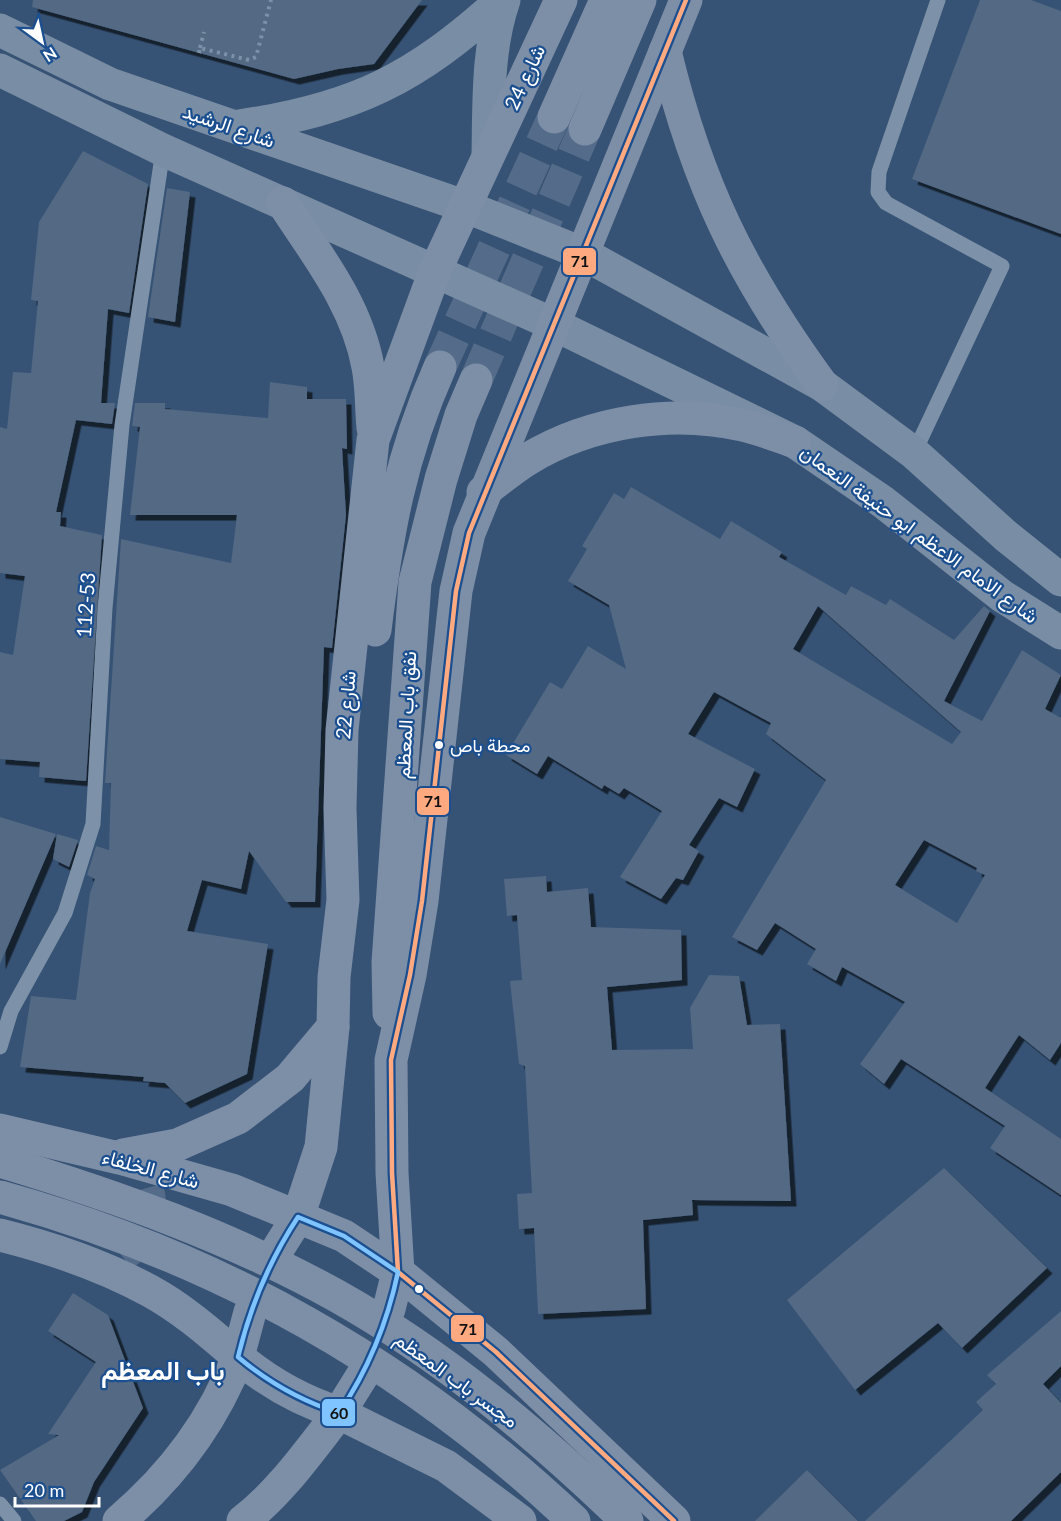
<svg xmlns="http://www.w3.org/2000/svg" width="1061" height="1521" viewBox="0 0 1061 1521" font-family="Lato,Vazirmatn,sans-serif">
<defs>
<filter id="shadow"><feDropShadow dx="5.5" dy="5.5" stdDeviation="0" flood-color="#0009"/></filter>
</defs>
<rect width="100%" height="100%" fill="#365274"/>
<g fill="#526984" fill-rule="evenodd" filter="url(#shadow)">
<path d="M 33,0 L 422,0 L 374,64 L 338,69 L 294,79 L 32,7 Z"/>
<path d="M 980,0 L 1031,0 L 1061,11 L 1061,234 L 912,179 Z"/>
<path d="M 83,151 L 148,184 L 129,313 L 108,309 L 101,403 L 115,403 L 112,424 L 76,420 L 56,512 L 61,512 L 60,526 L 102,535 L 86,781 L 39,777 L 40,762 L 0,759 L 0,652 L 13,655 L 25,576 L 0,573 L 0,427 L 7,429 L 13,372 L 31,373 L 38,301 L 31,300 L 39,222 Z"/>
<path d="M 167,188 L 190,192 L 175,322 L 148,317 Z"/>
<path d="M 270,382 L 307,387 L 307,399 L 346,399 L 347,449 L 342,448 L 346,515 L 332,648 L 324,647 L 315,902 L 286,902 L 249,851 L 241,889 L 202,880 L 187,931 L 268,944 L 247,1074 L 185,1103 L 165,1083 L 143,1081 L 144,1077 L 20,1067 L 31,996 L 76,1000 L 90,893 L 95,879 L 87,875 L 96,846 L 109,850 L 111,783 L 105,783 L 121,539 L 231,563 L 237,515 L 130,515 L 140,427 L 132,426 L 135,403 L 165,403 L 165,409 L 268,418 Z"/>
<path d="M 631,487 L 720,539 L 731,521 L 782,552 L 779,557 L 846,595 L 851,586 L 886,605 L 890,599 L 954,640 L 984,606 L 990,611 L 944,701 L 982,721 L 1022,650 L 1061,675 L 1045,709 L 1061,718 L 1061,1043 L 1050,1060 L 1019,1035 L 985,1088 L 1061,1139 L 1061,1195 L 990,1148 L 1005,1126 L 901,1059 L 884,1084 L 860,1064 L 905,1002 L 842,967 L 836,981 L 807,964 L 816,949 L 775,923 L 757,950 L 732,937 L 826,780 L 766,734 L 771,723 L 714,692 L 688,734 L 755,769 L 737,807 L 719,798 L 689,845 L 699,851 L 683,880 L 676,878 L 661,899 L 620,877 L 662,811 L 624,788 L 619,794 L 604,785 L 602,789 L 548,756 L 537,774 L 506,755 L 550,682 L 562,689 L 588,646 L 626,669 L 609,605 L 568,581 L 587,549 L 582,546 L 614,493 L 624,499 ZM 818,606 L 961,732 L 952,744 L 793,649 ZM 924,840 L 977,868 L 976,871 L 985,875 L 957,923 L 895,885 Z"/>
<path d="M 0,817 L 56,834 L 0,964 Z"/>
<path d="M 57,834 L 78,840 L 69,867 L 53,859 Z"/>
<path d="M 546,876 L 547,892 L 588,888 L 591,927 L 681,930 L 682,980 L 607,987 L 612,1050 L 693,1049 L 690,1008 L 709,975 L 739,976 L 747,1025 L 780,1024 L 791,1201 L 692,1200 L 693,1215 L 643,1220 L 646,1309 L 538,1314 L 534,1228 L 519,1229 L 517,1194 L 532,1193 L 525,1066 L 519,1064 L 510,981 L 522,980 L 517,915 L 507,916 L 504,879 Z"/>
<path d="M 944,1168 L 1047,1268 L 962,1348 L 938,1323 L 855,1390 L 787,1300 Z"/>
<path d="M 73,1293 L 108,1315 L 143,1408 L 94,1482 L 82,1512 L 64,1521 L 36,1521 L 0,1470 L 59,1435 L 48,1434 L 96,1362 L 48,1331 Z"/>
<path d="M 1061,1311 L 1061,1366 L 1043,1384 L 1061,1403 L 1061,1472 L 1011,1521 L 865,1521 L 983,1410 L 976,1402 L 996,1384 L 987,1375 Z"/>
<path d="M 807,1470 L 858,1521 L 755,1521 Z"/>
</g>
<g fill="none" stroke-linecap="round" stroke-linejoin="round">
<g stroke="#546c89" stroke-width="33" stroke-dasharray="33 16" stroke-linecap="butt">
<path d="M 440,367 L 554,117"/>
<path d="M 476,380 L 585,129"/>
<path d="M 122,1256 C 144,1238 155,1216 147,1188"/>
</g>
<g stroke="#7d92a8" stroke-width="4" stroke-dasharray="3 4.5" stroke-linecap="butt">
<path d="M 200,48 L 204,32"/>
<path d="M 199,53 L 200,48 L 249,60 L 256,57 L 271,0"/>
</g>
<g stroke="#7d92a8" stroke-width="15">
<path d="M 914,453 L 1002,266 L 886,203 L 878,192 L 879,172 L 938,0"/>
<path d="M 0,1047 L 11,1011 L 65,913 L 93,824 L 105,608 L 122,425 L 163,150"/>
<path d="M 0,1504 L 14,1521"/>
</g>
<g stroke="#798da4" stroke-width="33">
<path d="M 0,30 L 110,84 L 464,206 L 582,253 L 822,385 L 914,453 L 1006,536 L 1061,580"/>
<path d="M 0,70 L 163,150 L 553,324 L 795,442 L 883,502 L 1002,596 L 1061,633"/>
<path d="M 239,126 C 355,109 415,79 502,0"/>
<path d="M 488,154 C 489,103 487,49 504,0"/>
</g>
<g stroke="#7d8ea7" stroke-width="33">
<path d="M 665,51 C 697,184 741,274 822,385"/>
<path d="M 554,117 L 606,0"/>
<path d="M 585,129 L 640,0"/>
<path d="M 283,203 C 317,255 357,305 368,367 C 372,387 371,408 373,428"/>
<path d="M 483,492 C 498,481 513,468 528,459 C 591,421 671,409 742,425 C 760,429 778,436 795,442"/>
<path d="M 375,630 C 387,533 400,457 440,367"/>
<path d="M 389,1013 L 388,962 L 415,582 L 441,479 L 461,415 L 476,380"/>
<path d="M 0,1130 L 123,1159 L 232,1190 L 298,1217 L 321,1147 L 333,1027 L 334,977 L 343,900 L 340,808 L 342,730 L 373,440 L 435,271 L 561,0"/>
<path d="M 123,1155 L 177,1145 L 238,1118 L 290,1078 L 333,1027"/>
<path d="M 0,1235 C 52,1248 104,1266 150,1291 C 183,1309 211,1334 238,1357 C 213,1422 172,1476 119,1521"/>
<path d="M 279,1247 L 298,1217 L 344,1236 L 398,1272 L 389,1309"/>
<path d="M 250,1312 L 238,1357 C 269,1383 301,1401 339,1413 L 362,1376"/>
<path d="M 243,1521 C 281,1492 309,1451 339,1413 L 446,1466 L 520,1521"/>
<path d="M 674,1521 L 496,1352 L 398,1272 L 392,1173 L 391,1060 L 410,975 L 422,901 L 456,591 L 469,533 L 686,0"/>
</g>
<g stroke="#7d8ea7" stroke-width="33">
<path d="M 0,1161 C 116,1196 231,1237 337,1296 C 444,1356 539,1436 627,1521"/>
<path d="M 0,1197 C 220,1258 408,1364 574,1521"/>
</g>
<g stroke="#1b4f8f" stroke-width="9">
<path id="bus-1" d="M 674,1521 L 496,1352 L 398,1272 L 392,1173 L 391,1060 L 410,975 L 422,901 L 456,591 L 469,533 L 686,0"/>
</g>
<g stroke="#1b4f8f" stroke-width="9">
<path id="bus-2" d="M 298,1217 L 344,1236 L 398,1272 C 387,1324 368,1370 339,1413 C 301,1401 269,1383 238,1357 C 250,1307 269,1261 298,1217 Z"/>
</g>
<use href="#bus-1" stroke="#ffa980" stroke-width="4.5"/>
<use href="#bus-2" stroke="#80c4ff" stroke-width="4.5"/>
</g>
<g fill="#fff" stroke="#1b4f8f" stroke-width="2">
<circle cx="439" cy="745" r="5"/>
<circle cx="419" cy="1289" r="5"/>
</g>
<g text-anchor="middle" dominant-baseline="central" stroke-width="4.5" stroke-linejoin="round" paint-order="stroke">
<g font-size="18" fill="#fff" stroke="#1b4f8f" text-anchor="start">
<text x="450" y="745">محطة باص</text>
</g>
<g font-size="20" fill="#fff" stroke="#1b4f8f">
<text transform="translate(524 77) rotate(-65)">شارع 24</text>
<text transform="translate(229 125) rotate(19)">شارع الرشيد</text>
<text transform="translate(920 533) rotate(36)">شارع الامام الاعظم ابو حنيفة النعمان</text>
<text transform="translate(85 605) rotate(-86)">112-53</text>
<text transform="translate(345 705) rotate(-85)">شارع 22</text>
<text transform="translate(405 715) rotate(-87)">نفق باب المعظم</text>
<text transform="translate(151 1168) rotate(15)">شارع الخلفاء</text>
<text transform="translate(457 1379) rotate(36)">مجسر باب المعظم</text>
</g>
<g font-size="26" font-weight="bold" fill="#fff" stroke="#1b4f8f">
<text x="163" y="1370">باب المعظم</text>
</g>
</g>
<g stroke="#1b4f8f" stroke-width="2">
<rect x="562" y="247" width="35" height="29" rx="6" fill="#ffa980"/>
<rect x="416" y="787" width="34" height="29" rx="6" fill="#ffa980"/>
<rect x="450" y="1314" width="35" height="29" rx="6" fill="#ffa980"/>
<rect x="321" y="1398" width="35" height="29" rx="6" fill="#80c4ff"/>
</g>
<g font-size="16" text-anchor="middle" font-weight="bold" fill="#111">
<text x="580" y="267">71</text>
<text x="433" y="807">71</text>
<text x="468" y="1335">71</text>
<text x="339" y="1419">60</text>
</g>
<g transform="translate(42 42) rotate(147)" stroke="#1b4f8f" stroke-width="4.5" paint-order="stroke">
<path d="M0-4.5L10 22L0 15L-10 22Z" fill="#ffffff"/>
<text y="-9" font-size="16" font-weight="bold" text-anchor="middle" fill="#ffffff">N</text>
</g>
<path d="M15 1497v9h84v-9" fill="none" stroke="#ffffff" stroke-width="3"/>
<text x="24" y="1497" font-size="18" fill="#ffffff" stroke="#1b4f8f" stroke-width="4.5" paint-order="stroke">20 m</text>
</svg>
